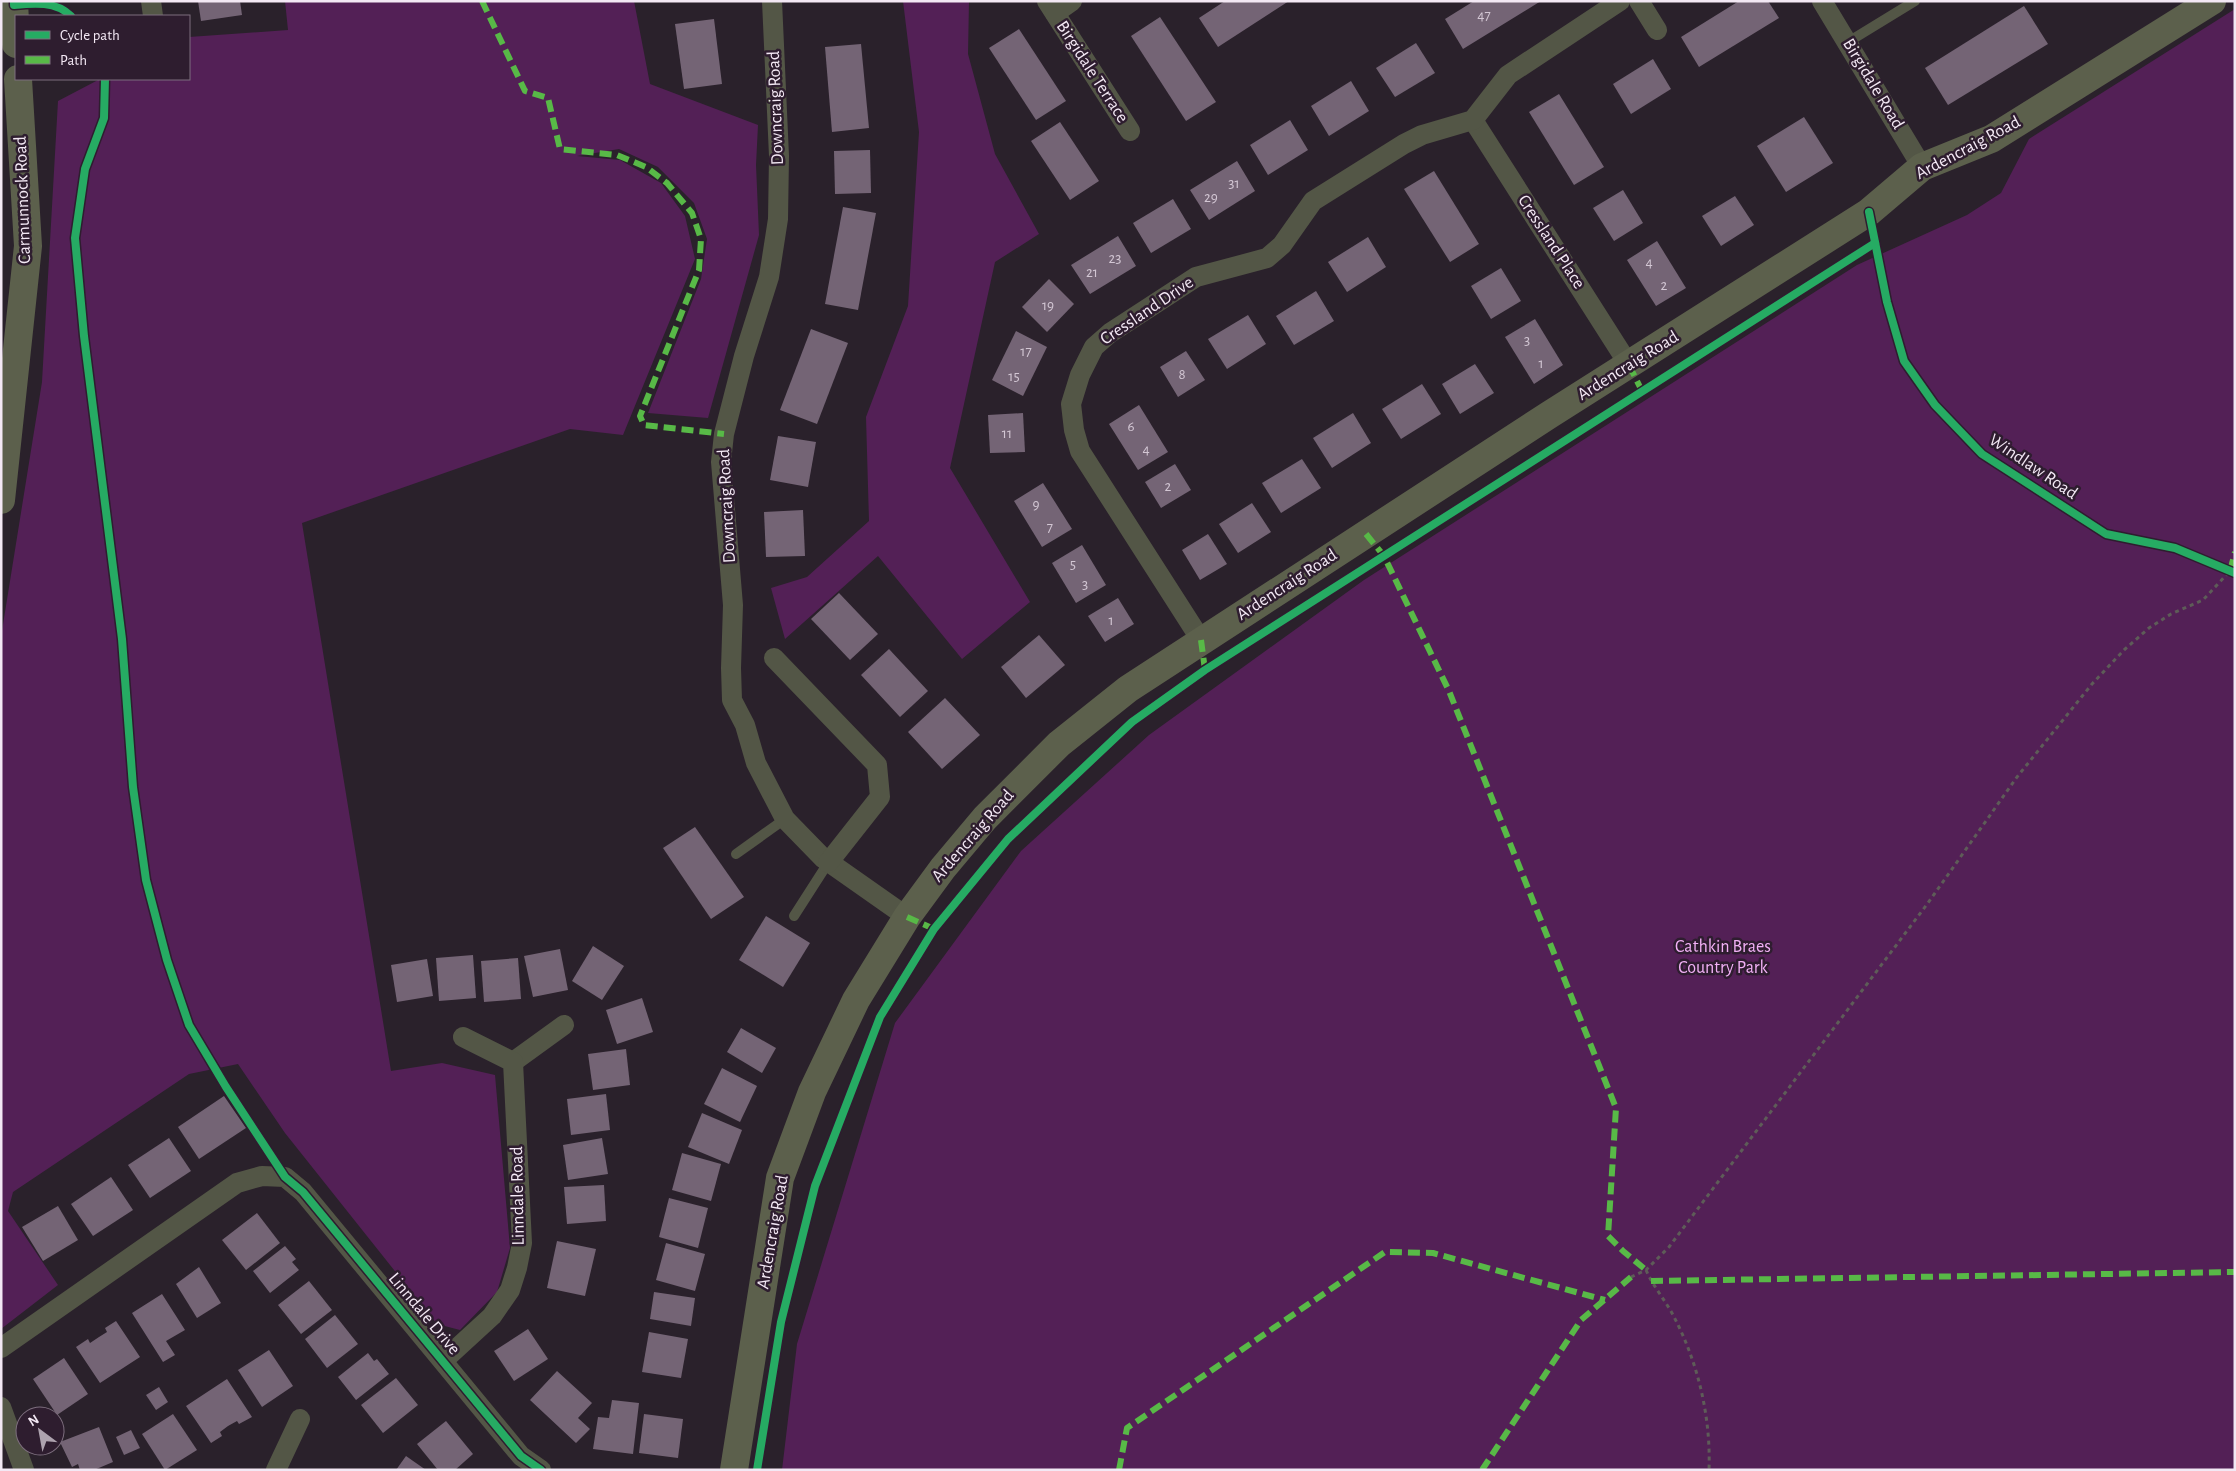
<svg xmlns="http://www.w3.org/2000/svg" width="2236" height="1471" viewBox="0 0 2236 1471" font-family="'Alegreya Sans',sans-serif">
<rect width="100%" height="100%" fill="#2a212b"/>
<g fill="#532056">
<path d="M 285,1 L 634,1 L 650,84 L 758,125 L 756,165 L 759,235 L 708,418 L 648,413 L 701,279 L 707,239 L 694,203 L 658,167 L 619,149 L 577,156 L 620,160 L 661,183 L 685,216 L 695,259 L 623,435 L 570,429 L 302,523 L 391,1071 L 442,1063 L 495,1075 L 510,1248 L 497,1292 L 460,1330 L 437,1324 L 285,1133 L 238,1064 L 189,1074 L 13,1192 L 8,1211 L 58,1285 L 1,1329 L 1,637 L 42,382 L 58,101 L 100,79 L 189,79 L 189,37 L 288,30 Z"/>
<path d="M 903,1 L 969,1 L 968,54 L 995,154 L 1039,234 L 995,262 L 950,468 L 1030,602 L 962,659 L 878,556 L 785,639 L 771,588 L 807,577 L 869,521 L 866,417 L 908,306 L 919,132 Z"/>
<path d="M 2235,9 L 2235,1470 L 782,1470 L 797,1344 L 895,1023 L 1021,851 L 1149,735 L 1364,580 L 1857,265 L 1967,215 L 2001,193 L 2029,139 Z"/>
</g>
<g fill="#746475">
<path d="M 198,1 L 240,1 L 242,15 L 201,21 Z"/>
<path d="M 1225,1 L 1289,1 L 1218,47 L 1199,18 Z"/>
<path d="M 1474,1 L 1541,1 L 1463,49 L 1445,19 Z"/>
<path d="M 1739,1 L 1768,1 L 1779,18 L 1699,67 L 1681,37 Z"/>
<path d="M 2024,6 L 2048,44 L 1948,105 L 1925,68 Z"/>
<path d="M 1160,17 L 1216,102 L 1186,121 L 1131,36 Z"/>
<path d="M 714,19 L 722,84 L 684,89 L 675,24 Z"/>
<path d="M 1019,29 L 1066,101 L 1036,120 L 989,48 Z"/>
<path d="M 1416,43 L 1435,73 L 1395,97 L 1376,68 Z"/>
<path d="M 861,44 L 869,128 L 832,132 L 825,47 Z"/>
<path d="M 1653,59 L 1671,89 L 1631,114 L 1613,84 Z"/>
<path d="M 1351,81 L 1369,111 L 1329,136 L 1311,106 Z"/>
<path d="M 1559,94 L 1604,167 L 1574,185 L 1529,112 Z"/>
<path d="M 1804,117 L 1833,163 L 1786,192 L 1757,146 Z"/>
<path d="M 1290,120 L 1308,150 L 1268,175 L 1250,145 Z"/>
<path d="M 1060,122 L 1099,181 L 1070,200 L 1031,141 Z"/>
<path d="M 870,150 L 871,193 L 835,194 L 834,151 Z"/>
<path d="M 1237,161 L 1255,191 L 1209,220 L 1190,190 Z"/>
<path d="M 1434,171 L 1479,244 L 1450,262 L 1404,189 Z"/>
<path d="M 1623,190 L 1643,223 L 1614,241 L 1593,208 Z"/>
<path d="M 1735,196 L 1754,225 L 1721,246 L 1702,216 Z"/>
<path d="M 1173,199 L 1191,229 L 1151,253 L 1133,223 Z"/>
<path d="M 843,207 L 876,213 L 858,310 L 825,304 Z"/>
<path d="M 1118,236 L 1136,266 L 1090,294 L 1071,265 Z"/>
<path d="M 1368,237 L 1386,267 L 1347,292 L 1328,262 Z"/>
<path d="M 1657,241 L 1686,288 L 1656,306 L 1627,260 Z"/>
<path d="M 1501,268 L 1521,301 L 1491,319 L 1471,286 Z"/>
<path d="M 1049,279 L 1074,304 L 1047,332 L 1022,307 Z"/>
<path d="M 1316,291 L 1334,321 L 1294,345 L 1276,316 Z"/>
<path d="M 1248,315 L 1266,344 L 1227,369 L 1208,339 Z"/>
<path d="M 1535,319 L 1563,365 L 1534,384 L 1505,337 Z"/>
<path d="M 811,329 L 848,343 L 817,424 L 780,410 Z"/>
<path d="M 1016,331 L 1047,347 L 1023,396 L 992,380 Z"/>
<path d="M 1186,351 L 1205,380 L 1178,397 L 1160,367 Z"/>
<path d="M 1475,364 L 1494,393 L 1460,414 L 1442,384 Z"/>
<path d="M 1422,384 L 1441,414 L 1401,439 L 1382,409 Z"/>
<path d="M 1139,405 L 1168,452 L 1138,470 L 1109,424 Z"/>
<path d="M 1023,413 L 1025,452 L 990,453 L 988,415 Z"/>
<path d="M 1353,413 L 1371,443 L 1332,468 L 1313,438 Z"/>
<path d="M 778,436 L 816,442 L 808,487 L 770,480 Z"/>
<path d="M 1302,459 L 1321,488 L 1281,513 L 1262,483 Z"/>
<path d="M 1175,464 L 1191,490 L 1161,508 L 1145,482 Z"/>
<path d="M 1043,483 L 1072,529 L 1042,547 L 1014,501 Z"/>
<path d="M 1252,503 L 1271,532 L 1238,553 L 1219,524 Z"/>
<path d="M 803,510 L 805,556 L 766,557 L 764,512 Z"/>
<path d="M 1208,534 L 1227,564 L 1200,580 L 1182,550 Z"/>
<path d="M 1082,545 L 1106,585 L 1076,603 L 1052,563 Z"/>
<path d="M 839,593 L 878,634 L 850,660 L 811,619 Z"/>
<path d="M 1118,598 L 1134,624 L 1105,642 L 1088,616 Z"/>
<path d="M 1039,635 L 1065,665 L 1026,698 L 1001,667 Z"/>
<path d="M 889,649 L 928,691 L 900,717 L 861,675 Z"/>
<path d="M 945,698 L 980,735 L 942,769 L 908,732 Z"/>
<path d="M 695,827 L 744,897 L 711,919 L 663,848 Z"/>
<path d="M 766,916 L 810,943 L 783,987 L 739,960 Z"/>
<path d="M 593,946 L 624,966 L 602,1000 L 572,981 Z"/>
<path d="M 560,949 L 568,990 L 533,997 L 524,956 Z"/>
<path d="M 473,955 L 476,998 L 439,1001 L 436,958 Z"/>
<path d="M 518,958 L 521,999 L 484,1002 L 481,961 Z"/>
<path d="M 427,959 L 433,996 L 397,1002 L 391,965 Z"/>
<path d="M 642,998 L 653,1032 L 617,1044 L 606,1010 Z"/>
<path d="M 741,1028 L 776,1048 L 762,1073 L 727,1052 Z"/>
<path d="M 626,1049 L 630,1085 L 593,1090 L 588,1054 Z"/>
<path d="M 722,1068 L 757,1086 L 740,1122 L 704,1104 Z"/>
<path d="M 606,1094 L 610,1130 L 571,1135 L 567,1099 Z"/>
<path d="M 224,1096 L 246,1128 L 199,1159 L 178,1127 Z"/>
<path d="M 702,1113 L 742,1130 L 729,1164 L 688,1147 Z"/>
<path d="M 169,1138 L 191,1171 L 150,1198 L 128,1165 Z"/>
<path d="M 602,1138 L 608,1174 L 568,1180 L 563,1145 Z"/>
<path d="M 682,1153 L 721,1164 L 711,1201 L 672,1190 Z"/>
<path d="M 111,1177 L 133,1210 L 93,1236 L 71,1204 Z"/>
<path d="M 604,1185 L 606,1221 L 567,1224 L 564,1187 Z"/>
<path d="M 669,1198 L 708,1208 L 698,1248 L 659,1237 Z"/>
<path d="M 58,1206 L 78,1240 L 43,1261 L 22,1227 Z"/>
<path d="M 257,1213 L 280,1243 L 246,1270 L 222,1240 Z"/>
<path d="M 557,1241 L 596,1249 L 585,1296 L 547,1288 Z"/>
<path d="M 666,1243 L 705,1254 L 695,1291 L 656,1280 Z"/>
<path d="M 285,1246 L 296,1259 L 292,1262 L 299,1270 L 270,1293 L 253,1271 Z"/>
<path d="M 199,1267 L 221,1303 L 197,1318 L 176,1284 Z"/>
<path d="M 309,1281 L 332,1310 L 301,1334 L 278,1305 Z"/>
<path d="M 654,1292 L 695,1298 L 691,1326 L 650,1319 Z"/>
<path d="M 162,1294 L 185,1330 L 166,1341 L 175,1355 L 163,1362 L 132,1313 Z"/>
<path d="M 335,1315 L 358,1344 L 327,1368 L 305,1339 Z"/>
<path d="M 116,1321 L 140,1357 L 100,1383 L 76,1347 L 88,1339 L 90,1343 L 99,1337 L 107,1332 L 105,1328 Z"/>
<path d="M 528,1329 L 548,1359 L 514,1381 L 494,1351 Z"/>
<path d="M 649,1332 L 688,1339 L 681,1378 L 642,1372 Z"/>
<path d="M 269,1350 L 293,1386 L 262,1407 L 238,1370 Z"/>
<path d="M 368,1353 L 374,1361 L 377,1359 L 389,1374 L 356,1400 L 338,1377 Z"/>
<path d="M 64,1358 L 88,1394 L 57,1415 L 33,1379 Z"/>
<path d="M 557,1371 L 592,1403 L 578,1418 L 590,1429 L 576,1443 L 530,1400 Z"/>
<path d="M 396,1378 L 418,1405 L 383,1433 L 361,1405 Z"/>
<path d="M 227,1379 L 252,1417 L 239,1424 L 237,1421 L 228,1426 L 220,1432 L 222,1436 L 211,1443 L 186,1406 Z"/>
<path d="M 159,1387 L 168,1402 L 156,1410 L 146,1395 Z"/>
<path d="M 612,1400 L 639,1403 L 633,1454 L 593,1449 L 598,1417 L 609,1418 Z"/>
<path d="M 173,1414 L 197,1450 L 165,1470 L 142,1434 Z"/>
<path d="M 644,1414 L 683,1419 L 678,1458 L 639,1453 Z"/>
<path d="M 446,1421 L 473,1454 L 455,1470 L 438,1470 L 417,1444 Z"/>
<path d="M 99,1427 L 113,1462 L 94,1470 L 80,1470 L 78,1464 L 72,1467 L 60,1442 Z"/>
<path d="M 131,1430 L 140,1448 L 124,1455 L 116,1437 Z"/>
<path d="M 406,1456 L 426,1470 L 396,1470 Z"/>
</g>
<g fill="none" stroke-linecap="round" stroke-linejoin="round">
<g stroke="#5e5c58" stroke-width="3" stroke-dasharray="4 4" stroke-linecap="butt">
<path d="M 1646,1270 C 1653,1286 1665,1300 1673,1315 C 1698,1362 1711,1417 1709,1470"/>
<path d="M 1631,1277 L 1646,1270 L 1669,1247 L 1928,903 L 2017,777 L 2092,684 L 2124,650 L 2149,628 L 2171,614 L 2203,600 L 2230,571"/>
</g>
<g stroke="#535646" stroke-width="10">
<path d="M 1848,42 L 1915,1"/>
<path d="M 736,854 L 785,819"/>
<path d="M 794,916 L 828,863"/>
</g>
<g stroke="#535646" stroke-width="20">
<path d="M 151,1 L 153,16"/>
<path d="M 772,1 L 779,156 L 778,219 L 769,277 L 744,356 L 724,434 L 721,462 L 733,605 L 731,668 L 732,700 L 745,725 L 756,763 L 785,819 L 823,858 L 907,917"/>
<path d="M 1047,1 L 1130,131"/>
<path d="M 1639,1 L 1657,30"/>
<path d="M 1822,1 L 1922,167"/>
<path d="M 1055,13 L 1072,1"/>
<path d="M 1473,120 L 1629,365"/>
<path d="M 1201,640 L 1080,451 L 1074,430 L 1071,404 L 1080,375 L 1094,347 L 1110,333 L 1196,277 L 1267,258 L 1282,245 L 1313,201 L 1404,144 L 1422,135 L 1473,120 L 1508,75 L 1620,1"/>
<path d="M 774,658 L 877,765 L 880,797 L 828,863"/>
<path d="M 513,1062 L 564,1025"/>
<path d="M 1,1348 L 237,1183 L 262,1176 L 285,1177 L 303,1192 L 521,1456 L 541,1470"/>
<path d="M 443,1361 L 492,1316 L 510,1290 L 517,1268 L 522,1243 L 513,1062 L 463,1037"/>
<path d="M 1,1407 L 24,1470"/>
<path d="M 276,1470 L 300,1419"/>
</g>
<g stroke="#5c604c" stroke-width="28">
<path d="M 14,1 L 16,44"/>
<path d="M 1,500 L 28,246 L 18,79"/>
<path d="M 734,1470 L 780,1178 L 812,1092 L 856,1000 L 907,917 L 943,868 L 985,818 L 1059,744 L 1128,689 L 1549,415 L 1869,212 L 1922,167 L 1991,139 L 2212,1"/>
</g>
<g stroke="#58b947" stroke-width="6" stroke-dasharray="12 6" stroke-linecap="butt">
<path d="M 482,1 L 525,91 L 548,98 L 560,149 L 617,155 L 646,167 L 667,183 L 692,213 L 701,239 L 699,270 L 640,416 L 644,425 L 724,434"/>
<path d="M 1629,365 L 1642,391"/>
<path d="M 1366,534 L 1384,556 L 1449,691 L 1616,1108 L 1608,1236 L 1623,1251 L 1646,1270"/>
<path d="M 2230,571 L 2235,552"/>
<path d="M 1201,640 L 1205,670"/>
<path d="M 907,917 L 934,929"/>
<path d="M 1651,1281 L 2235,1272"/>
<path d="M 1119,1470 L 1127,1428 L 1385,1252 L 1433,1253 L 1605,1300"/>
<path d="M 1482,1470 L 1581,1320 L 1631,1277"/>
</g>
<g stroke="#2e1d2f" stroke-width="11">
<g id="cycleway">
<path d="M 14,1 L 14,5 C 34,3 56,1 71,16"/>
<path d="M 105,79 L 104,118 L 85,169 L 75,238 L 84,336 L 122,639 L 133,787 L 146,880 L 167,960 L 189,1025 L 226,1087 L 285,1177 L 303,1192 L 521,1456 L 541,1470"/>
<path d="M 1869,212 L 1887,302 L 1904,361 L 1935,405 L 1982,454 L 2106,534 L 2175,548 L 2235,573"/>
<path d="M 757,1470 L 781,1322 L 815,1186 L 880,1017 L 934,929 L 1008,839 L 1132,722 L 1205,670 L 1875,243"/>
</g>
</g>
<use href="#cycleway" stroke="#26ab63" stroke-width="8"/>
</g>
<g text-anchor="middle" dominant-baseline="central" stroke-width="5" stroke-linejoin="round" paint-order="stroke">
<g font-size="15" fill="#d3c7d4">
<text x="1484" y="15">47</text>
<text x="1234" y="183">31</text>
<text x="1211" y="197">29</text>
<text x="1115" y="258">23</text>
<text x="1649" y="262">4</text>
<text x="1092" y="272">21</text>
<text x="1664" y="285">2</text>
<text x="1048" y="305">19</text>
<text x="1527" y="340">3</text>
<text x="1026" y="351">17</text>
<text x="1541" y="363">1</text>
<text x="1182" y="374">8</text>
<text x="1014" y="376">15</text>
<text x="1131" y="426">6</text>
<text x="1007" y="433">11</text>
<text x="1146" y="449">4</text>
<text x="1168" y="486">2</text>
<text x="1036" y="504">9</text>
<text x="1050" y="527">7</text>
<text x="1073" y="564">5</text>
<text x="1085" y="584">3</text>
<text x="1111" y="620">1</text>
</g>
<g font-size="18" fill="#f3e8f4" stroke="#2e1d2f">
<text transform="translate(1092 72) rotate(57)">Birgidale Terrace</text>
<text transform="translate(1873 84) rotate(59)">Birgidale Road</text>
<text transform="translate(776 108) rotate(-92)">Downcraig Road</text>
<text transform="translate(1968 148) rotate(-28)">Ardencraig Road</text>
<text transform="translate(23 200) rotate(-92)">Carmunnock Road</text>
<text transform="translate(1551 242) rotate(57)">Cressland Place</text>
<text transform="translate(1147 311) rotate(-34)">Cressland Drive</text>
<text transform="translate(1628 366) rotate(-32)">Ardencraig Road</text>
<text transform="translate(2033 467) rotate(34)">Windlaw Road</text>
<text transform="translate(727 506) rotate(-93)">Downcraig Road</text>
<text transform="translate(1287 585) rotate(-33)">Ardencraig Road</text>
<text transform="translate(973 836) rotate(-49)">Ardencraig Road</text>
<text transform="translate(518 1196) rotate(-91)">Linndale Road</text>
<text transform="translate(773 1232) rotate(-80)">Ardencraig Road</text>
<text transform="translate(424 1314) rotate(50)">Linndale Drive</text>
</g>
<g font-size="18" fill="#f2b0f6" stroke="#2e1d2f">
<text x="1723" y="947">Cathkin Braes<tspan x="1723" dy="21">Country Park</tspan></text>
</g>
</g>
<rect width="2236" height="1471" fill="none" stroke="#f3e8f4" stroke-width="5"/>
<rect x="15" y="15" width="175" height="65" fill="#2e1d2f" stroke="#7d6e7e"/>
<rect x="25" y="31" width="25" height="8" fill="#26ab63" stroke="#7d6e7e"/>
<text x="60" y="40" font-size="15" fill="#f3e8f4">Cycle path</text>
<rect x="25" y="56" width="25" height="8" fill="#58b947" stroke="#7d6e7e"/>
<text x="60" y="65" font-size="15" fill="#f3e8f4">Path</text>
<g transform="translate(40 1431) rotate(328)"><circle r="24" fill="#2e1d2f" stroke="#7d6e7e"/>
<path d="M0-4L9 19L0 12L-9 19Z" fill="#ada2ae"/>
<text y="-8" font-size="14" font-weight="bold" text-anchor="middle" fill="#f3e8f4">N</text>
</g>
</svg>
